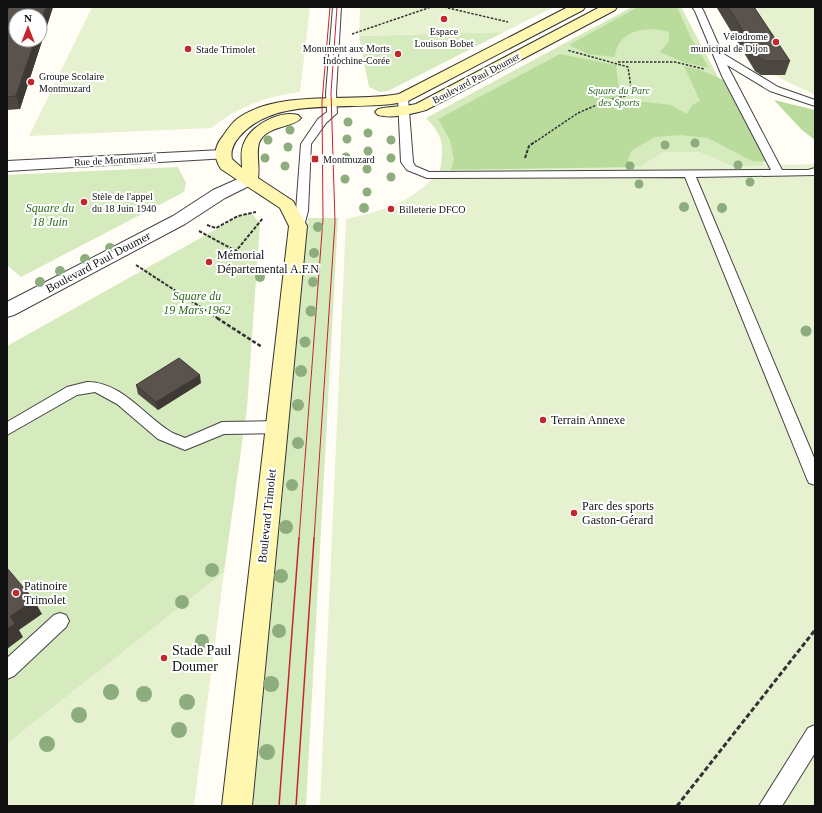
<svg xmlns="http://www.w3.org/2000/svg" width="822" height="813" viewBox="0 0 822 813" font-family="'Times New Roman',serif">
<rect width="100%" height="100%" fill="#fffdf5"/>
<g fill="#d5ebbd">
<path d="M 632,7 L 681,7 L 765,166 L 732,166 L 699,152 L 663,152 L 641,167 L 440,170 C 444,147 444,136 426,118 Z"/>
<path d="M 504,32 L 388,91 L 380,92 L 369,87 L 359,36 Z"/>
<path d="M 178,167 L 186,183 L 184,192 L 21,277 L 7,265 L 7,175 Z"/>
<path d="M 247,214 L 253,215 L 260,223 L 247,408 L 224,572 L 7,744 L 7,346 L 238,217 Z"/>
<path d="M 308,218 L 338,218 L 306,806 L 253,806 Z"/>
</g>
<g fill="#b9dc9c">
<path d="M 638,7 L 677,7 L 690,36 L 709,68 L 683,62 L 660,52 L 669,41 L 669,32 C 647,25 617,30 615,57 L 588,54 L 569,45 Z"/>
<path d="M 560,54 L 616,65 L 620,99 L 671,105 L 687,114 L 692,105 L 700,101 L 684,66 C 705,70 723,79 741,90 L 741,112 L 768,162 L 752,161 L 708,138 L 680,135 L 655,137 L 632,150 L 628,160 L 635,183 L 446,183 L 454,160 L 450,140 L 438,119 Z"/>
<path d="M 774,100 L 815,110 L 815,140 L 802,130 Z"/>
</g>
<g fill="#e6f2cf">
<path d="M 92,7 L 310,7 L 300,92 C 266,96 238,107 211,128 L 29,136 Z"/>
<path d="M 360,7 L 554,7 L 504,32 L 359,36 Z"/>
<path d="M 733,7 L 815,7 L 815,95 L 774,75 L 757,75 L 717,8 Z"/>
<path d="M 663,152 L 699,152 L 732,166 L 815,164 L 815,806 L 320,806 L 346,219 C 383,211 416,201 440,170 L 641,167 Z"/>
<path d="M 224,572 L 194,806 L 7,806 L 7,744 Z"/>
</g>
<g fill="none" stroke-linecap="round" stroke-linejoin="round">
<g stroke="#444" stroke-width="2">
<g id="service">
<path d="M 333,7 L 341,7 L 336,93 L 337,113 L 326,123 L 311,144 L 308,211 L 304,226 L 298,230 L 292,226 L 296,211 L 301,144 L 318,119 L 327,112 L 326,93 Z"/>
<path d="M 692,7 L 701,7 L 703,10 L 722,53 L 778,87 L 815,100 L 815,106 L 770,91 L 727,65 L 782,170 L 808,170 L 815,168 L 815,175 L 696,177 L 815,460 L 815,485 L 809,483 L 807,479 L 685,177 L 427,178 L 407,170 L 401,162 L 398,98 L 403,95 L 408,98 L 413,162 L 415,166 L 429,172 L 771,170 L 722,76 L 695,11 Z"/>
<path d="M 87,382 C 121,382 142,413 168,430 C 173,434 179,435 185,438 L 222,422 L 277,421 L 282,423 L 285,427 L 282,431 L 277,433 L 224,434 L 185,450 L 158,439 L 117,404 L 95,392 L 77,395 L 7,435 L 7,422 L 67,387 Z"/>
<path d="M 60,613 L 66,615 L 69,621 L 66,627 L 14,676 L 7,679 L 7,658 L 54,615 Z"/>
<path d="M 815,725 L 815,753 L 782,806 L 759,806 L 808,728 Z"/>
</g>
</g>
<g stroke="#444" stroke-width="2">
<path id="minor" d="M 222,150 L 228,152 L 230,155 L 228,158 L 7,171 L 7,161 Z"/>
</g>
<g stroke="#444" stroke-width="2">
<path id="tertiary" d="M 249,174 L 255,175 L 257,179 L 255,183 L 225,198 L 185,224 L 14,315 L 7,317 L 7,302 L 173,216 L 213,190 Z"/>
</g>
<g stroke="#333" stroke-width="2">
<g id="secondary">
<path d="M 568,7 L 585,7 L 583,10 L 408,101 C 356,114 277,92 239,137 C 234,143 230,150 232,159 L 242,168 C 242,160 240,151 244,143 C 251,125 280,110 298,115 L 301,118 C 294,128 266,125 259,143 C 256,154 260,167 258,178 L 293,201 L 307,226 L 252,806 L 222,806 L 289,226 L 280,208 L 221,169 C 213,157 214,147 223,136 C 227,130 232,123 237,119 C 277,89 351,103 399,94 Z"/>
<path d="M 600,7 L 617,7 L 615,10 L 426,110 C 411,114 393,119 378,115 L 375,112 L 378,109 C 390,106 403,107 416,104 Z"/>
</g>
</g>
<g stroke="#333" stroke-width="1.5" stroke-dasharray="2.5 1.5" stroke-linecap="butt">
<path d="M 444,7 L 508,22"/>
<path d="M 352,34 L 431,7"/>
<path d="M 618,62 L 675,62 L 704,69"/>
<path d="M 535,142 L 578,113 L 606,101 L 632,94 L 628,67 L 567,50"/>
</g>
<g stroke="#333" stroke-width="2" stroke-dasharray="3.5 1.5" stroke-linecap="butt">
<path d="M 525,158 L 529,146 L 536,141"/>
<path d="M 207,225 L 216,228 L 238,216 L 256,212"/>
<path d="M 199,231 L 236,251 L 263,218"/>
<path d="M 136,265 L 219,319"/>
</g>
<path stroke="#333" stroke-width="2.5" stroke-dasharray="4 2" stroke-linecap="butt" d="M 217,318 L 262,347"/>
<path stroke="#333" stroke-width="3" stroke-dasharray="5 2.5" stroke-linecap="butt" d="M 677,806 L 815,630"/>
<use href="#service" fill="#fff" fill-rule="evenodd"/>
<use href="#minor" fill="#fff" fill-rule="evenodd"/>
<use href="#tertiary" fill="#fff" fill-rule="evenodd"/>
<use href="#secondary" fill="#fff6b0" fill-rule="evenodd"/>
<g stroke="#c4262e" stroke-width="1">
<path d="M 299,539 L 323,219 L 322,102 L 330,7"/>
<path d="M 314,539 L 335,222 L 331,93 L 337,7"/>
</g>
<g stroke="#c4262e" stroke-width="1.5">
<path d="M 279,806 L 299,538"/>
<path d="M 296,806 L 314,538"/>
</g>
</g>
<g fill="#8dad7f">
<circle cx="348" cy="122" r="4.5"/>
<circle cx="290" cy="130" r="4.5"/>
<circle cx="368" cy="133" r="4.5"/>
<circle cx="347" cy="139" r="4.5"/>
<circle cx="268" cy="140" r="4.5"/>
<circle cx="391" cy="140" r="4.5"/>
<circle cx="695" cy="143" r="4.5"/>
<circle cx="665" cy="145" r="4.5"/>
<circle cx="288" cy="147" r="4.5"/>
<circle cx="368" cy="151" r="4.5"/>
<circle cx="346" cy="157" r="4.5"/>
<circle cx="265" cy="158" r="4.5"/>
<circle cx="391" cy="158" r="4.5"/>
<circle cx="738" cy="165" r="4.5"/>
<circle cx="285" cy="166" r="4.5"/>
<circle cx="630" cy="166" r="4.5"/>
<circle cx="367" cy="169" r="4.5"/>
<circle cx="391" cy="177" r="4.5"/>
<circle cx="345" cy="179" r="4.5"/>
<circle cx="750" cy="182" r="4.5"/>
<circle cx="639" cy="184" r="4.5"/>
<circle cx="367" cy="192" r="4.5"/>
<circle cx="684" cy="207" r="5"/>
<circle cx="364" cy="208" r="5"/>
<circle cx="722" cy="208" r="5"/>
<circle cx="318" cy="227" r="5"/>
<circle cx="110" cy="248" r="5"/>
<circle cx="314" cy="253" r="5"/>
<circle cx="85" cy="259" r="5"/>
<circle cx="60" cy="271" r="5"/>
<circle cx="260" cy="277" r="5"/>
<circle cx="40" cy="282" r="5"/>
<circle cx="313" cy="282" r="5"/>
<circle cx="311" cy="311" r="5.5"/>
<circle cx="806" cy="331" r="5.5"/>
<circle cx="305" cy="342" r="5.5"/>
<circle cx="301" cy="371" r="6"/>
<circle cx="298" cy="405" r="6"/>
<circle cx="298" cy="443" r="6"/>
<circle cx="292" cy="485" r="6"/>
<circle cx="286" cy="527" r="7"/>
<circle cx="212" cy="570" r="7"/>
<circle cx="281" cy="576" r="7"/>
<circle cx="182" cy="602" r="7"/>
<circle cx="279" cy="631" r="7"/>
<circle cx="202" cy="641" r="7"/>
<circle cx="271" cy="684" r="8"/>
<circle cx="111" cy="692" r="8"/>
<circle cx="144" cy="694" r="8"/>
<circle cx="187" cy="702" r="8"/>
<circle cx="79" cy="715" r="8"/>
<circle cx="179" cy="730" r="8"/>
<circle cx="47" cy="744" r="8"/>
<circle cx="267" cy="752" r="8"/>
</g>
<g fill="#4d4742">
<path d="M 7,7 L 53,7 L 20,109 L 7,110 L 7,12 L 9,8 L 7,8 Z"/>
<path d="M 718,7 L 754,7 L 790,61 L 785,75 L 761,75 L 755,71 L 717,8 Z"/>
<path d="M 201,383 L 158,410 L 138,394 L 136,385 Z"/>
</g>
<g fill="#3f3936">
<path d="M 46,7 L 53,7 L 20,109 L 16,96 L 35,40 L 40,40 L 40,25 Z"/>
<path d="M 200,375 L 201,383 L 158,410 L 156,402 Z"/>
<path d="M 34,600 L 42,614 L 19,630 L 23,637 L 7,649 L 7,629 L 10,616 Z"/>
</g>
<g fill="#5a524d" stroke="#3f3936">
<path d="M 9,7 L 46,7 L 40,25 L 40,16 L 16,16 L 16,40 L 35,40 L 16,96 L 7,97 L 7,12 Z"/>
<path d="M 728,7 L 754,7 L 790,61 L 765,61 L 759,57 Z"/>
<path d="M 179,358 L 200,375 L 156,402 L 136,385 Z"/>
<path d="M 7,568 L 34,600 L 10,616 L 15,624 L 7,629 Z"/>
</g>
<g fill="#c4262e" stroke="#fff" stroke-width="1.5">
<circle cx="444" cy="19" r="4"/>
<circle cx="776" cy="42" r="4"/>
<circle cx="188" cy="49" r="4"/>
<circle cx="398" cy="54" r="4"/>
<circle cx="31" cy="82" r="4"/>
<rect x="311" y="155" width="8" height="8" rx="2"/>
<circle cx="84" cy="202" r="4"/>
<circle cx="391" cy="209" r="4"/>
<circle cx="209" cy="262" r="4"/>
<circle cx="543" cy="420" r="4"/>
<circle cx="574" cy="513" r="4"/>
<circle cx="16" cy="593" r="4"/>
<circle cx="164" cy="658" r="4"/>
</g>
<g text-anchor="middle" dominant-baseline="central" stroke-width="4" stroke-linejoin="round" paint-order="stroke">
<g font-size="10" fill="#111" stroke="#fff" text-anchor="start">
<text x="444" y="31" text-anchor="middle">Espace<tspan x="444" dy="12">Louison Bobet</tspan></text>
<text x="768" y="36" text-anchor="end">Vélodrome<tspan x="768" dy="12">municipal de Dijon</tspan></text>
<text x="390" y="48" text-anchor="end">Monument aux Morts<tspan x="390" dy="12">Indochine-Corée</tspan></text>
<text x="196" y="49">Stade Trimolet</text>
<text x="39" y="76">Groupe Scolaire<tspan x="39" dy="12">Montmuzard</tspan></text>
<text x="323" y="159">Montmuzard</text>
<text x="92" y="196">Stèle de l'appel<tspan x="92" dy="12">du 18 Juin 1940</tspan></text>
<text x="399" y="209">Billeterie DFCO</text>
</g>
<g font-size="10" fill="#111" stroke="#fff">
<text transform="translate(476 78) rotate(-28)">Boulevard Paul Doumer</text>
<text transform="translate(115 160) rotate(-3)">Rue de Montmuzard</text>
</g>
<g font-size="10" font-style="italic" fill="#2f6b1f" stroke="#fff">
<text x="619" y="90">Square du Parc<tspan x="619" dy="12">des Sports</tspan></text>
</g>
<g font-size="12" font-style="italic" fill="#2f6b1f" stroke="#fff">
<text x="50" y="208">Square du<tspan x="50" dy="14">18 Juin</tspan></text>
<text x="197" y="296">Square du<tspan x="197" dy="14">19 Mars 1962</tspan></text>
</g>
<g font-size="12" fill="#111" stroke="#fff" text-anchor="start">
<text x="217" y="255">Mémorial<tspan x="217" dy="14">Départemental A.F.N</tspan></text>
<text x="551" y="420">Terrain Annexe</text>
<text x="582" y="506">Parc des sports<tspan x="582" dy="14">Gaston-Gérard</tspan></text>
<text x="24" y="586">Patinoire<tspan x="24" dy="14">Trimolet</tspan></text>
</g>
<g font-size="12" fill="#111" stroke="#fff">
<text transform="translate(98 262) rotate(-28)">Boulevard Paul Doumer</text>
<text transform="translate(267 516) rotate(-84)">Boulevard Trimolet</text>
</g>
<g font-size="14" fill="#111" stroke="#fff" text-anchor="start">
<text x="172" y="650">Stade Paul<tspan x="172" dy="16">Doumer</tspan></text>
</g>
</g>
<rect width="822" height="813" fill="none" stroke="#111111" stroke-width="16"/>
<g transform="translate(28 28)"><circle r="19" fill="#ffffff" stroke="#a0a0a0"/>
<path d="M0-3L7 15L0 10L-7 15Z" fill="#c4262e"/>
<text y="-6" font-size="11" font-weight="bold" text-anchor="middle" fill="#111111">N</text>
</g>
</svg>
